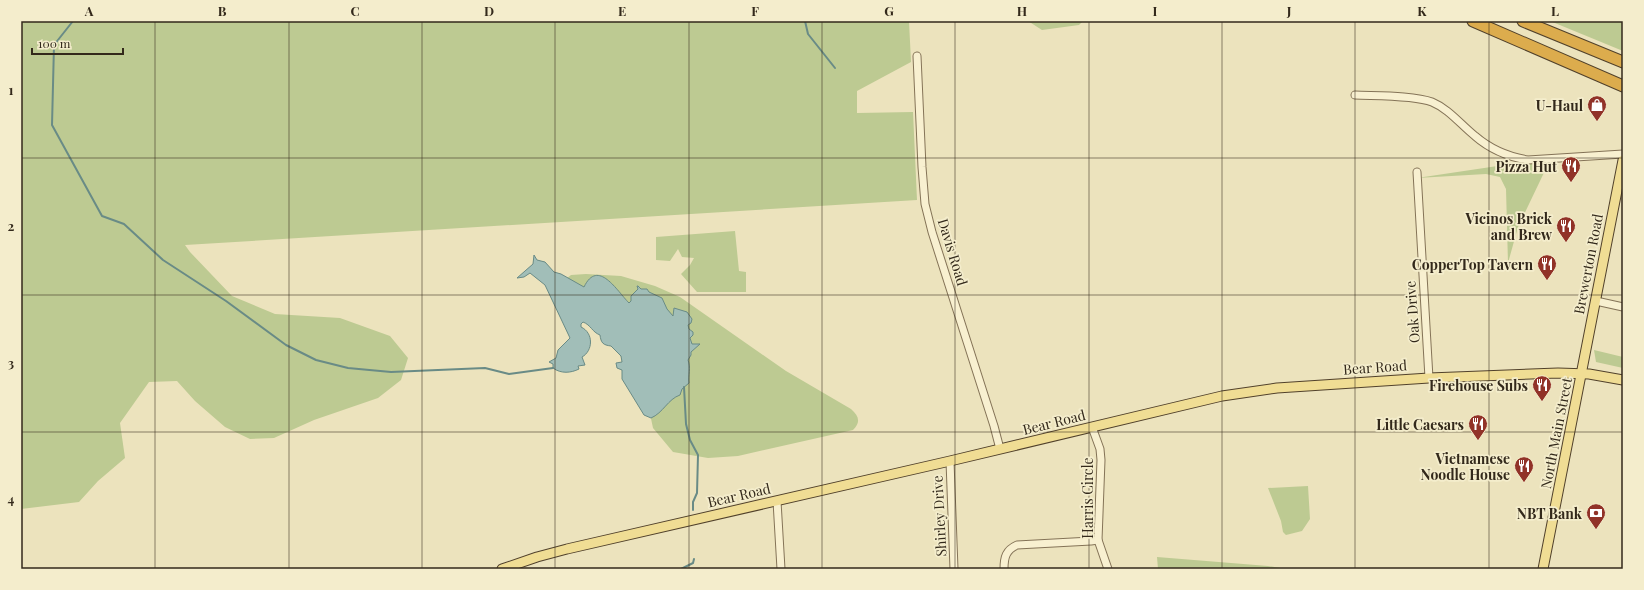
<svg xmlns="http://www.w3.org/2000/svg" width="1644" height="590" viewBox="0 0 1644 590" font-family="'Playfair Display',serif">
<rect width="100%" height="100%" fill="#ece3bd"/>
<g fill="#bdca92">
<path d="M 21,21 L 909,21 L 911,62 L 857,91 L 857,113 L 913,112 L 917,200 L 185,245 L 190,252 L 232,296 L 275,314 L 340,318 L 390,336 L 408,358 L 401,380 L 378,398 L 314,420 L 274,438 L 250,439 L 225,427 L 195,401 L 177,381 L 149,382 L 120,423 L 125,458 L 98,481 L 79,502 L 21,509 Z"/>
<path d="M 1028,21 L 1083,21 L 1079,25 L 1042,30 Z"/>
<path d="M 1550,21 L 1623,21 L 1623,51 Z"/>
<path d="M 1551,158 L 1518,227 L 1508,263 L 1506,189 L 1500,177 L 1486,174 L 1417,178 Z"/>
<path d="M 735,231 L 739,271 L 746,272 L 746,292 L 697,292 L 681,274 L 690,265 L 694,258 L 682,257 L 678,249 L 670,261 L 656,260 L 656,237 Z"/>
<path d="M 586,274 L 621,276 L 655,286 L 680,297 L 786,371 L 851,409 C 859,416 861,422 853,430 L 738,456 L 708,458 L 673,452 L 653,428 L 646,395 L 629,367 L 562,282 L 571,275 Z"/>
<path d="M 1594,350 L 1623,357 L 1623,368 L 1596,362 Z"/>
<path d="M 1308,486 L 1310,519 L 1302,531 L 1286,535 L 1283,532 L 1281,521 L 1268,488 Z"/>
<path d="M 1157,557 L 1268,566 L 1287,569 L 1158,569 Z"/>
</g>
<path fill="#a1beb8" stroke="#698b86" d="M 534,255 L 537,260 L 545,262 L 554,272 L 561,274 L 584,287 C 598,258 617,291 629,303 L 631,301 L 631,296 L 638,289 L 637,286 L 638,286 L 641,289 L 647,289 L 649,292 L 662,298 L 667,309 L 673,316 L 674,308 L 687,312 L 692,319 L 691,323 L 688,325 L 689,329 L 693,332 L 693,335 L 690,338 L 692,344 L 700,344 L 691,352 L 691,355 L 688,360 C 691,368 688,375 689,383 L 682,389 L 680,395 C 668,399 663,413 651,418 L 644,415 L 622,379 L 622,370 L 617,368 L 616,363 L 622,362 L 621,356 L 611,346 C 603,345 601,343 600,335 C 592,332 591,325 583,322 L 581,324 L 581,327 C 594,333 593,351 582,357 L 585,365 L 578,366 L 579,369 C 571,373 561,374 553,368 L 553,364 L 549,362 L 556,358 L 558,350 L 570,338 L 545,285 L 530,273 L 524,277 L 517,278 L 533,264 Z"/>
<g fill="none" stroke-linecap="round" stroke-linejoin="round">
<g stroke="#698b86" stroke-width="2">
<path d="M 73,21 L 54,45 L 52,125 L 102,216 L 124,224 L 163,260 L 226,301 L 286,345 L 316,360 L 348,368 L 391,372 L 485,368 L 509,374 L 553,368"/>
<path d="M 805,21 L 808,34 L 835,68"/>
<path d="M 684,387 L 686,424 L 690,440 L 698,455 L 697,493 L 693,502 L 693,510"/>
<path d="M 681,569 L 693,563 L 694,559"/>
</g>
<g stroke="#847357" stroke-width="9">
<g id="minor">
<path d="M 917,56 L 922,167 L 925,204 L 932,232 L 994,426 L 1000,449"/>
<path d="M 1355,95 C 1374,96 1414,95 1432,102 C 1449,109 1461,125 1475,136 C 1490,149 1509,157 1528,160 L 1623,154"/>
<path d="M 1417,172 L 1429,378"/>
<path d="M 1596,301 L 1623,307"/>
<path d="M 1092,427 L 1100,449 L 1101,460 L 1098,540 L 1108,569"/>
<path d="M 950,461 L 954,569"/>
<path d="M 777,501 L 781,569"/>
<path d="M 1004,569 C 1004,557 1006,550 1017,545 L 1091,541 L 1098,540"/>
</g>
</g>
<g stroke="#51412b" stroke-width="11">
<g id="major">
<path d="M 502,569 L 537,557 L 567,549 L 950,461 L 1222,396 L 1277,388 L 1429,378 L 1558,373 L 1589,374 L 1623,380"/>
<path d="M 1543,569 L 1623,160"/>
</g>
</g>
<g stroke="#51412b" stroke-width="13">
<g id="highway">
<path d="M 1473,21 L 1623,86"/>
<path d="M 1523,21 L 1623,62"/>
</g>
</g>
<use href="#minor" stroke="#f8f0d0" stroke-width="7"/>
<use href="#major" stroke="#f0dd94" stroke-width="9"/>
<use href="#highway" stroke="#dcac4d" stroke-width="11"/>
</g>
<path fill="none" stroke="#33291b" stroke-width="1" stroke-opacity="0.55" d="M 155,21 L 155,569M 289,21 L 289,569M 422,21 L 422,569M 555,21 L 555,569M 689,21 L 689,569M 822,21 L 822,569M 955,21 L 955,569M 1089,21 L 1089,569M 1222,21 L 1222,569M 1355,21 L 1355,569M 1489,21 L 1489,569M 21,158 L 1623,158M 21,295 L 1623,295M 21,432 L 1623,432"/>
<defs>
<g id="shop-pin" transform="scale(1)"><path d="M0 17L-7.5 6A9.5 9.5 0 1 1 7.5 6Z" fill="#913228" stroke="#f4edcc"/><path d="M-5-2.5h2.3a2.7 3.5 0 0 1 5.4 0H5L5.5 6h-11ZM-1.5-2.5h3a1.5 2.3 0 0 0-3 0Z" fill="#fff"/></g>
<g id="restaurant-pin" transform="scale(1)"><path d="M0 17L-7.5 6A9.5 9.5 0 1 1 7.5 6Z" fill="#913228" stroke="#f4edcc"/><path d="M-5-6h1v4h1v-4h1v4h1v-4h1v5L-1.5 .5V6h-2V.5L-5-1ZM5-6V6H3V1.5H1.5Q1.5-4 5-6Z" fill="#fff"/></g>
<g id="bank-pin" transform="scale(1)"><path d="M0 17L-7.5 6A9.5 9.5 0 1 1 7.5 6Z" fill="#913228" stroke="#f4edcc"/><path d="M-6-4H6V4H-6ZM0-2.3a2.3 2.3 0 1 0 0 4.6a2.3 2.3 0 1 0 0-4.6Z" fill="#fff"/></g>
</defs>
<g fill-rule="evenodd">
<use href="#shop-pin" x="1597" y="105"/>
<use href="#restaurant-pin" x="1571" y="166"/>
<use href="#restaurant-pin" x="1566" y="226"/>
<use href="#restaurant-pin" x="1547" y="264"/>
<use href="#restaurant-pin" x="1542" y="385"/>
<use href="#restaurant-pin" x="1478" y="424"/>
<use href="#restaurant-pin" x="1524" y="466"/>
<use href="#bank-pin" x="1596" y="513"/>
</g>
<g text-anchor="middle" dominant-baseline="central" stroke-width="3.5" stroke-linejoin="round" paint-order="stroke">
<g font-size="14" font-weight="bold" fill="#33291b" stroke="#f4edcc" text-anchor="end">
<text x="1583" y="105">U-Haul</text>
<text x="1557" y="166">Pizza Hut</text>
<text x="1552" y="218">Vicinos Brick<tspan x="1552" dy="16">and Brew</tspan></text>
<text x="1533" y="264">CopperTop Tavern</text>
<text x="1528" y="385">Firehouse Subs</text>
<text x="1464" y="424">Little Caesars</text>
<text x="1510" y="458">Vietnamese<tspan x="1510" dy="16">Noodle House</tspan></text>
<text x="1582" y="513">NBT Bank</text>
</g>
<g font-size="14" fill="#33291b" stroke="#f4edcc">
<text transform="translate(953 252) rotate(73)">Davis Road</text>
<text transform="translate(1588 264) rotate(-79)">Brewerton Road</text>
<text transform="translate(1412 312) rotate(-94)">Oak Drive</text>
<text transform="translate(1375 367) rotate(-4)">Bear Road</text>
<text transform="translate(1054 422) rotate(-14)">Bear Road</text>
<text transform="translate(1556 433) rotate(-79)">North Main Street</text>
<text transform="translate(739 495) rotate(-13)">Bear Road</text>
<text transform="translate(1087 498) rotate(-90)">Harris Circle</text>
<text transform="translate(939 516) rotate(-93)">Shirley Drive</text>
</g>
</g>
<rect width="1644" height="590" fill="none" stroke="#f4edcc" stroke-width="44"/>
<path d="M32 48v6h91v-6" fill="none" stroke="#33291b" stroke-width="2"/>
<text x="38" y="48" font-size="12" fill="#33291b" stroke="#f4edcc" stroke-width="3" paint-order="stroke">100 m</text>
<rect x="22" y="22" width="1600" height="546" fill="none" stroke="#33291b" stroke-width="1.5"/>
<g font-size="13" text-anchor="middle" font-weight="bold" fill="#33291b">
<text x="89" y="16">A</text>
<text x="222" y="16">B</text>
<text x="355" y="16">C</text>
<text x="489" y="16">D</text>
<text x="622" y="16">E</text>
<text x="755" y="16">F</text>
<text x="889" y="16">G</text>
<text x="1022" y="16">H</text>
<text x="1155" y="16">I</text>
<text x="1289" y="16">J</text>
<text x="1422" y="16">K</text>
<text x="1555" y="16">L</text>
<text x="11" y="95">1</text>
<text x="11" y="231">2</text>
<text x="11" y="368">3</text>
<text x="11" y="504">4</text>
</g>
</svg>
